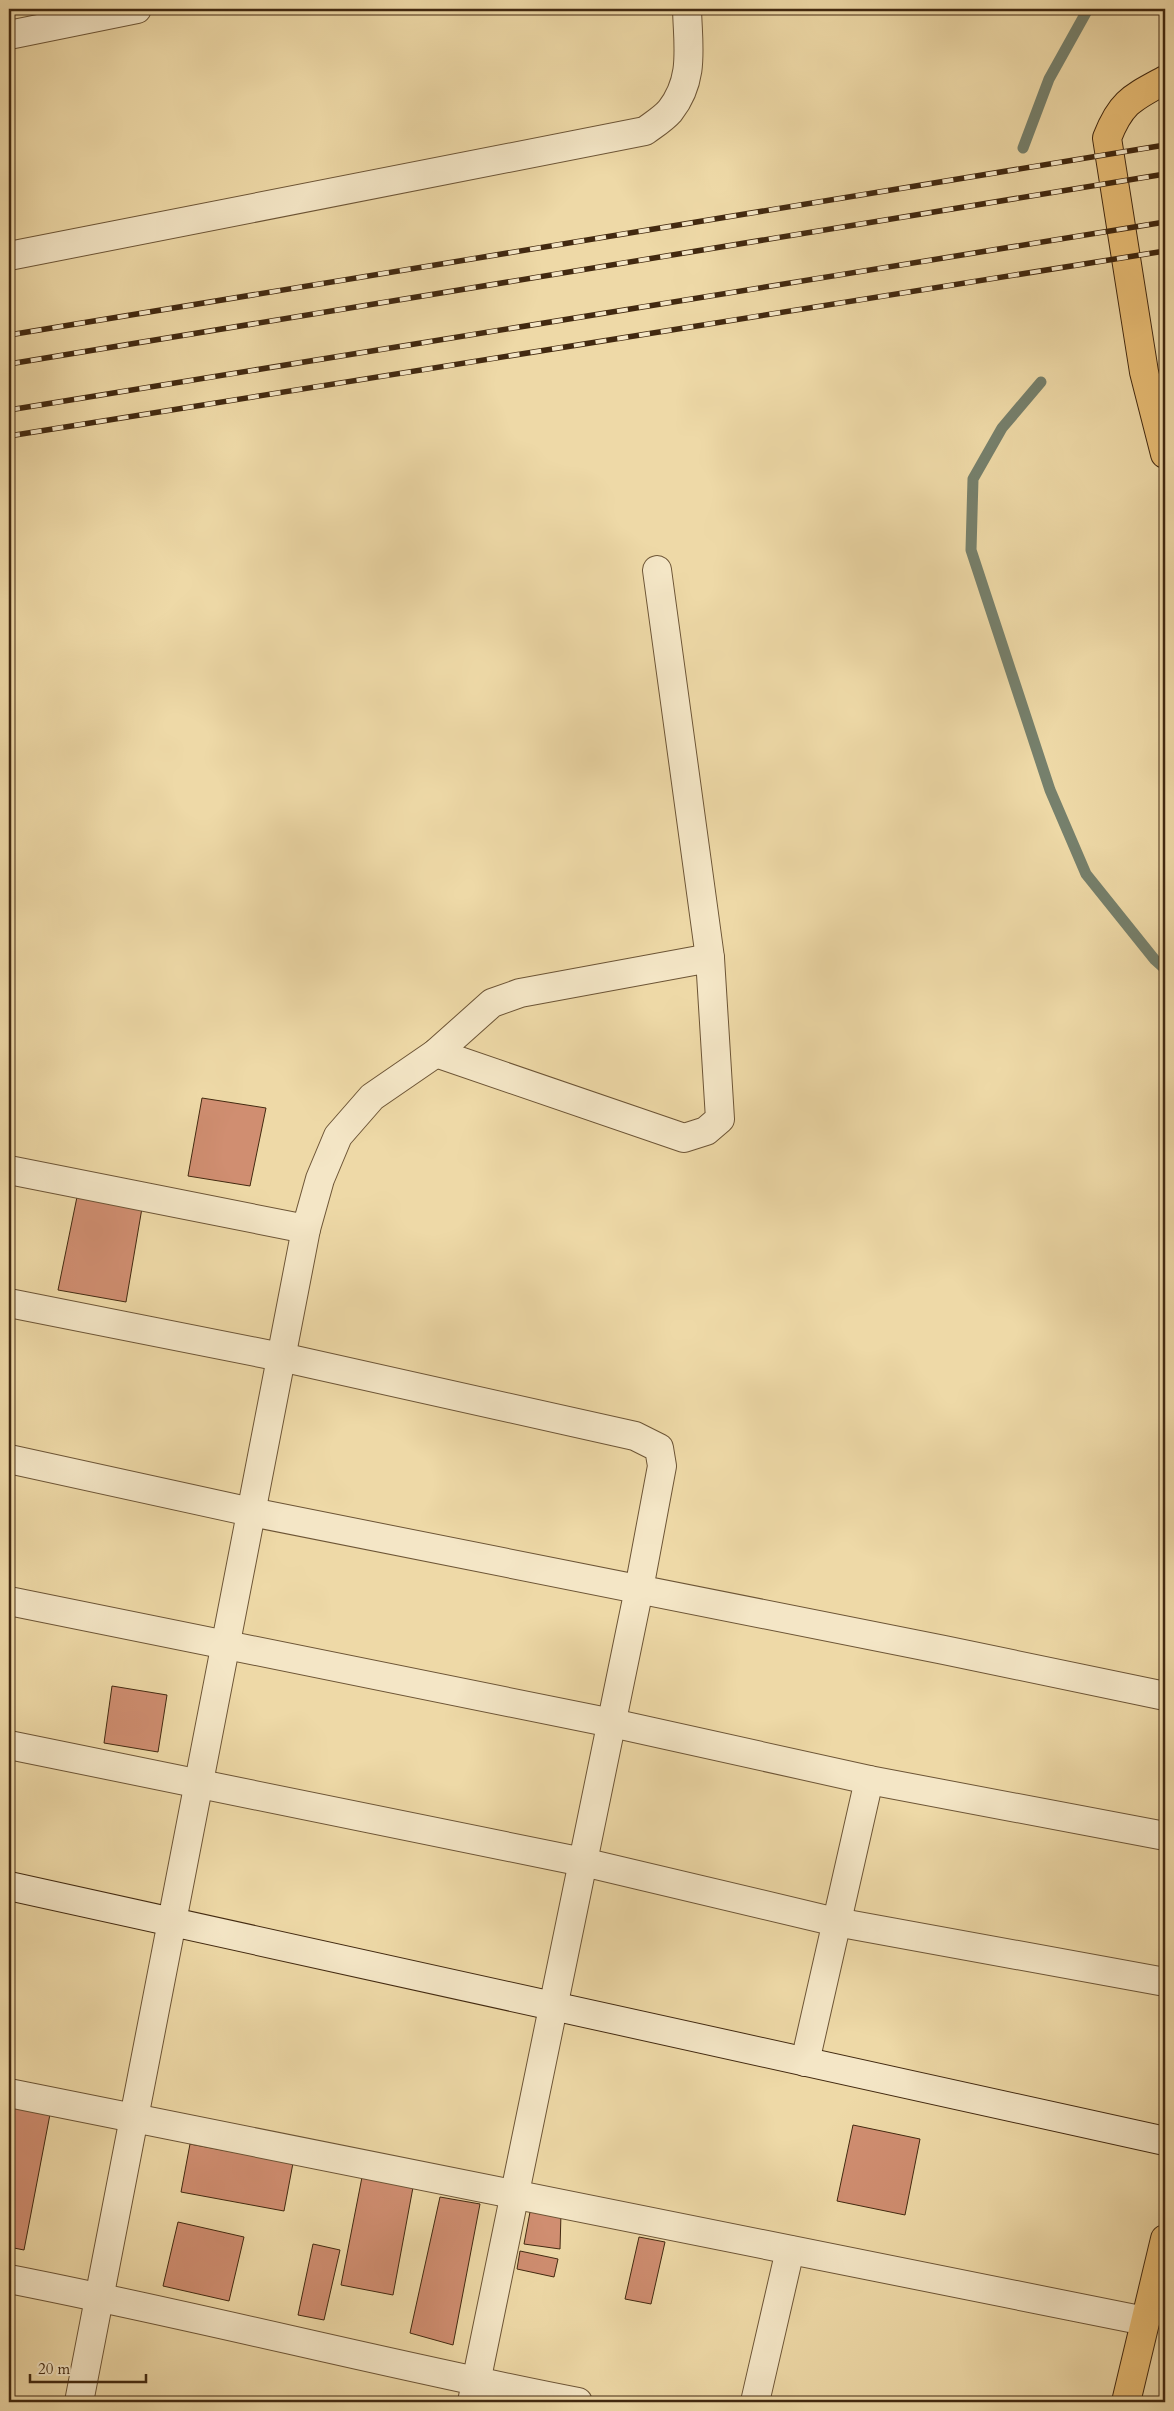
<svg xmlns="http://www.w3.org/2000/svg" width="1174" height="2411" viewBox="0 0 1174 2411" font-family="Cardo,serif">
<rect width="100%" height="100%" fill="#eed9a7"/>
<filter id="stains"><feTurbulence type="fractalNoise" baseFrequency=".004" numOctaves="4"/><feColorMatrix values="0 0 0 0 .2 0 0 0 0 .09 0 0 0 0 .02 0 0 0 .5 -.17"/></filter>
<radialGradient id="worn" r=".72"><stop offset=".6" stop-color="#630" stop-opacity="0"/><stop offset="1" stop-color="#630" stop-opacity=".3"/></radialGradient>
<g fill="none" stroke-linecap="round" stroke-linejoin="round">
<g stroke="#76806c" stroke-width="11">
<path d="M 1023,148 L 1049,79 L 1088,9"/>
<path d="M 1041,382 L 1002,428 L 973,479 L 971,550 L 1050,790 L 1086,874 L 1155,960 L 1165,969"/>
</g>
</g>
<g fill="#d08e71" stroke="#422910">
<path d="M 202,1098 L 266,1108 L 250,1186 L 188,1176 Z"/>
<path d="M 78,1192 L 142,1208 L 126,1302 L 58,1290 Z"/>
<path d="M 112,1686 L 167,1695 L 158,1752 L 104,1743 Z"/>
<path d="M 9,2101 L 51,2109 L 24,2250 L 9,2247 Z"/>
<path d="M 853,2125 L 920,2139 L 905,2215 L 837,2201 Z"/>
<path d="M 190,2144 L 293,2163 L 284,2211 L 181,2192 Z"/>
<path d="M 363,2172 L 414,2182 L 393,2295 L 341,2285 Z"/>
<path d="M 440,2197 L 480,2204 L 453,2345 L 410,2333 Z"/>
<path d="M 530,2212 L 561,2213 L 560,2249 L 524,2244 Z"/>
<path d="M 178,2222 L 244,2237 L 229,2301 L 163,2286 Z"/>
<path d="M 639,2237 L 665,2242 L 651,2304 L 625,2299 Z"/>
<path d="M 313,2244 L 340,2250 L 324,2320 L 298,2315 Z"/>
<path d="M 520,2251 L 558,2259 L 554,2277 L 517,2269 Z"/>
</g>
<g fill="none" stroke-linecap="round" stroke-linejoin="round">
<g stroke="#6d5536" stroke-width="30">
<g id="street">
<path d="M 9,35 L 137,9"/>
<path d="M 9,256 L 645,131 C 653,125 663,119 670,111 C 695,79 688,47 687,9"/>
<path d="M 436,1053 L 684,1138 L 706,1131 L 720,1119 L 710,958 L 657,570"/>
<path d="M 9,1170 L 306,1229"/>
<path d="M 9,1303 L 281,1357 L 635,1436 L 659,1448 L 662,1466 L 639,1589 L 472,2402"/>
<path d="M 9,1459 L 251,1512 L 944,1650 L 1165,1696"/>
<path d="M 9,1601 L 612,1723 L 869,1780 L 1165,1836"/>
<path d="M 9,1745 L 583,1862 L 836,1922 L 1165,1982"/>
<path d="M 805,2062 L 869,1780"/>
<path d="M 9,2093 L 1145,2321"/>
<path d="M 9,2279 C 199,2316 387,2365 578,2402"/>
<path d="M 79,2402 L 306,1229 L 320,1179 L 338,1136 L 372,1097 L 436,1053 L 492,1003 L 520,993 L 710,958"/>
<path d="M 755,2402 L 790,2250"/>
</g>
</g>
<g stroke="#422910" stroke-width="30">
<path id="secondary" d="M 9,1886 L 1165,2141"/>
</g>
<g stroke="#422910" stroke-width="30">
<g id="primary">
<path d="M 1165,80 C 1132,98 1121,102 1107,138 L 1144,372 L 1165,454"/>
<path d="M 1126,2402 L 1165,2239"/>
</g>
</g>
<use href="#street" stroke="#f4e6c6" stroke-width="28"/>
<use href="#secondary" stroke="#f4e6c6" stroke-width="28"/>
<use href="#primary" stroke="#e7bc74" stroke-width="28"/>
<g stroke="#422910" stroke-width="5.5">
<g id="rail">
<path d="M 9,335 L 1165,145"/>
<path d="M 9,364 L 1165,174"/>
<path d="M 9,410 L 1165,222"/>
<path d="M 9,436 L 1165,251"/>
</g>
</g>
<use href="#rail" stroke="#f4e6c6" stroke-width="4" stroke-dasharray="11" stroke-linecap="butt"/>
</g>
<rect width="1174" height="2411" fill="none" stroke="#eed9a7" stroke-width="30"/>
<rect x="10" y="10" width="1154" height="2391" fill="none" stroke="#422910" stroke-width="2.5"/>
<rect x="15" y="15" width="1144" height="2381" fill="none" stroke="#422910"/>
<path d="M30 2374v8h116v-8" fill="none" stroke="#422910" stroke-width="2.5"/>
<text x="38" y="2374" font-size="15" fill="#422910" stroke="#f4e6c6" stroke-width="4" paint-order="stroke">20 m</text>
<rect width="100%" height="100%" filter="url(#stains)"/>
<rect width="100%" height="100%" fill="url(#worn)"/>
</svg>
